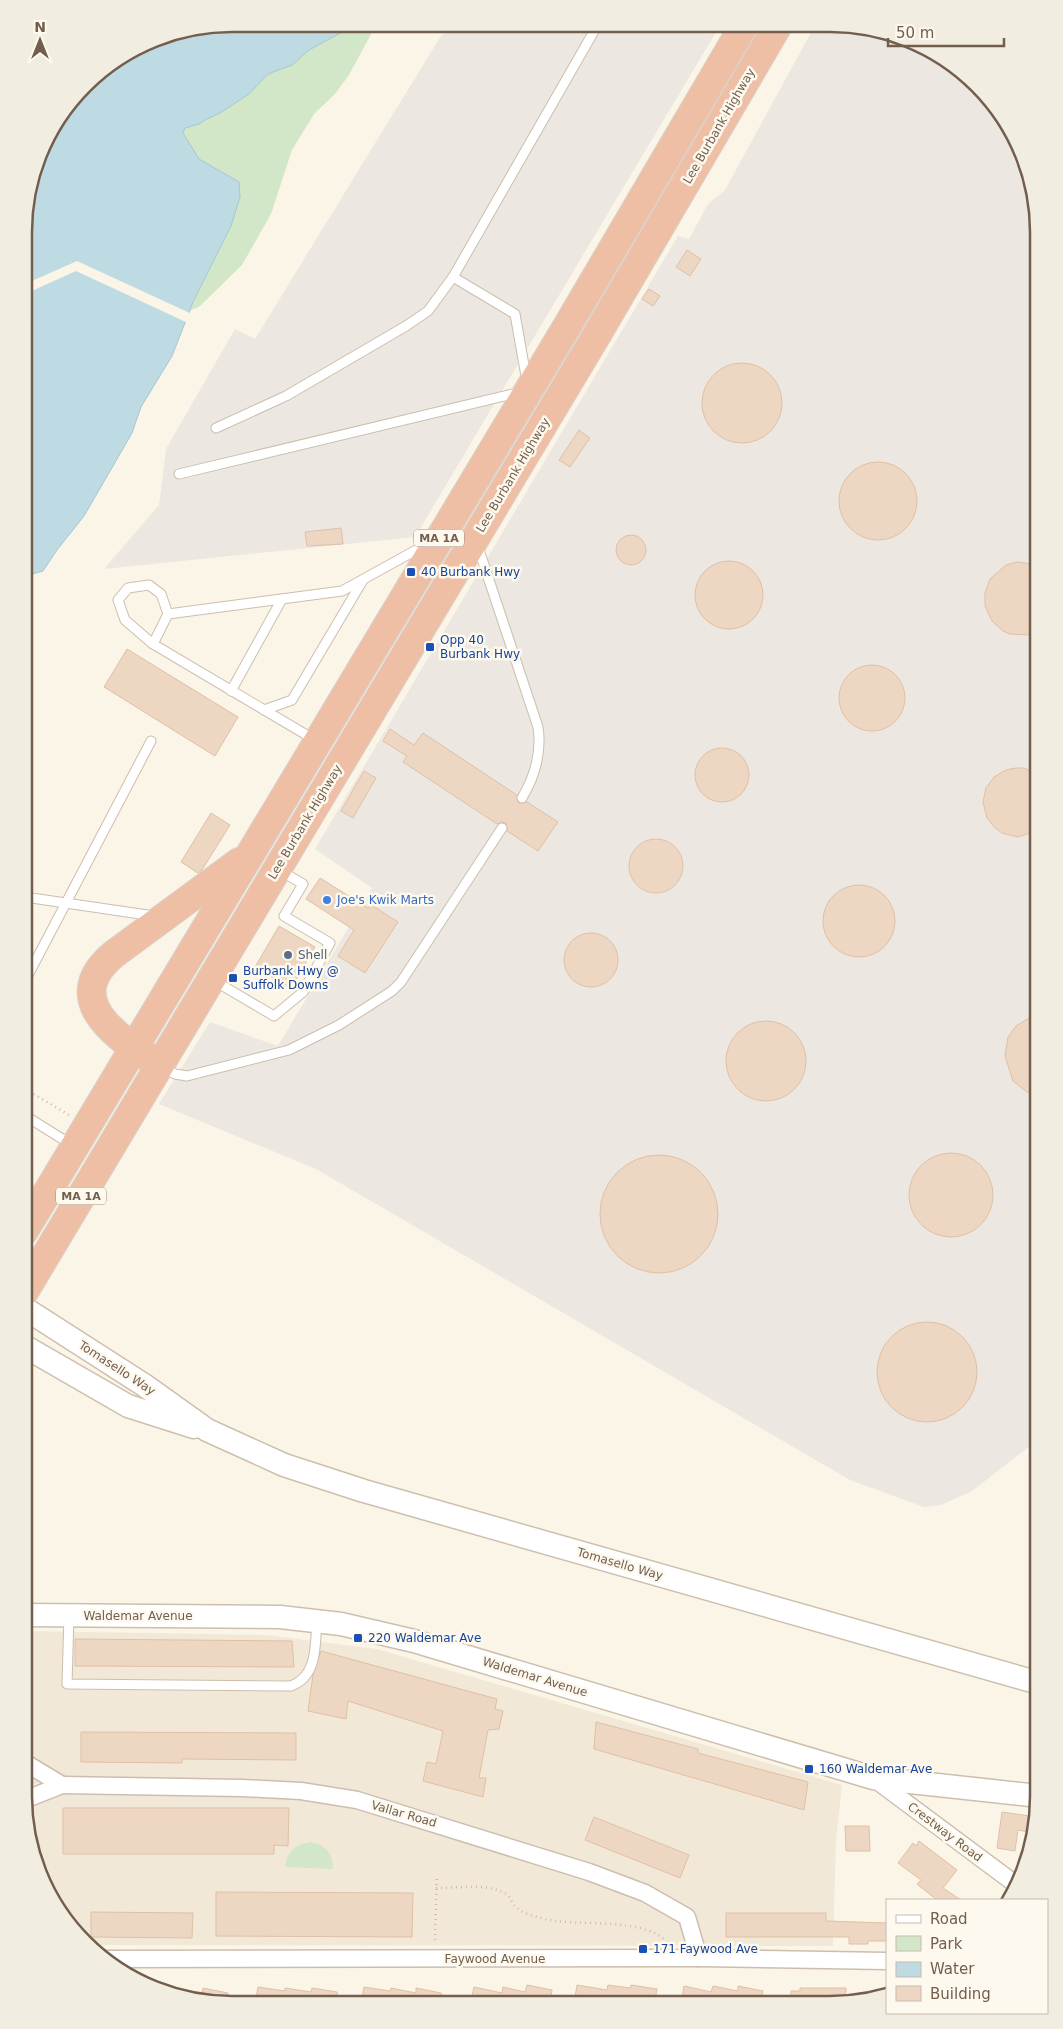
<svg xmlns="http://www.w3.org/2000/svg" width="1063" height="2029" viewBox="0 0 1063 2029" font-family="'DejaVu Sans',sans-serif">
<rect width="100%" height="100%" fill="#fbf5e8"/>
<path fill="#f2e8d7" d="M 24,1631 L 266,1635 L 377,1649 L 842,1785 L 836,1841 L 833,1946 L 87,1945 L 59,1913 L 35,1864 L 24,1797 Z"/>
<g fill="#ece7e1">
<path d="M 451,25 L 719,27 L 415,537 L 104,569 L 159,505 L 166,449 L 235,329 L 255,339 L 439,39 Z"/>
<path d="M 814,27 L 871,28 L 923,45 L 968,76 L 1004,117 L 1028,165 L 1039,232 L 1039,1439 L 972,1491 L 941,1505 L 924,1507 L 850,1480 L 316,1169 L 159,1104 L 210,1022 L 278,1046 L 372,888 L 315,849 L 678,236 L 689,239 L 708,204 L 725,190 Z"/>
</g>
<g fill="#d2e7c7">
<path d="M 253,24 L 376,25 L 349,75 L 335,94 L 314,114 L 292,150 L 271,214 L 242,265 L 199,307 L 191,310 L 172,356 L 141,407 L 132,433 L 113,467 L 84,516 L 57,550 L 43,571 L 25,576 L 25,205 L 45,140 Z"/>
<path d="M 311,1842 C 326,1845 333,1854 333,1869 L 285,1867 C 287,1851 296,1844 311,1842 Z"/>
</g>
<path fill="#bedae3" stroke="#a5c8d4" d="M 232,24 L 355,25 L 309,50 L 292,65 L 268,74 L 249,94 L 220,113 L 205,120 L 199,124 L 185,128 L 183,133 L 199,159 L 239,182 L 240,197 L 231,226 L 193,302 L 172,356 L 141,407 L 132,433 L 84,516 L 57,550 L 43,571 L 25,576 L 25,205 L 45,140 L 95,76 L 153,40 Z"/>
<path fill="#fbf5e8" d="M 77,261 L 192,314 L 188,323 L 76,271 L 25,294 L 25,284 Z"/>
<g fill="#eed7c2" stroke="#dfc0a4">
<path d="M 687,250 L 701,259 L 690,276 L 676,267 Z"/>
<path d="M 649,289 L 660,296 L 653,306 L 642,299 Z"/>
<circle cx="742" cy="403" r="40"/>
<path d="M 579,430 L 590,438 L 570,467 L 559,460 Z"/>
<circle cx="878" cy="501" r="39"/>
<path d="M 341,528 L 343,544 L 307,546 L 305,532 Z"/>
<circle cx="631" cy="550" r="15"/>
<circle cx="729" cy="595" r="34"/>
<path d="M 1017,562 L 1039,565 L 1039,632 L 1028,635 L 1010,634 L 1003,631 L 992,621 L 985,606 L 985,593 L 990,579 L 1006,565 Z"/>
<path d="M 127,649 L 238,717 L 215,756 L 104,687 Z"/>
<circle cx="872" cy="698" r="33"/>
<path d="M 390,729 L 414,745 L 423,733 L 517,795 L 519,803 L 527,802 L 558,822 L 538,851 L 507,831 L 506,823 L 502,822 L 497,824 L 403,762 L 407,756 L 383,741 Z"/>
<circle cx="722" cy="775" r="27"/>
<path d="M 1016,768 L 1024,768 L 1039,775 L 1039,830 L 1018,837 L 1002,833 L 995,828 L 987,818 L 983,802 L 986,788 L 994,777 L 1006,770 Z"/>
<path d="M 364,771 L 376,778 L 353,818 L 341,811 Z"/>
<path d="M 211,813 L 230,825 L 202,870 L 198,873 L 181,862 Z"/>
<circle cx="656" cy="866" r="27"/>
<path d="M 320,878 L 368,908 L 370,904 L 398,922 L 365,973 L 338,956 L 354,930 L 306,899 Z"/>
<circle cx="859" cy="921" r="36"/>
<path d="M 279,926 L 315,947 L 291,988 L 255,967 Z"/>
<circle cx="591" cy="960" r="27"/>
<path d="M 1039,1012 L 1039,1096 L 1027,1092 L 1013,1081 L 1005,1056 L 1008,1037 L 1016,1026 Z"/>
<circle cx="766" cy="1061" r="40"/>
<circle cx="951" cy="1195" r="42"/>
<circle cx="659" cy="1214" r="59"/>
<circle cx="927" cy="1372" r="50"/>
<path d="M 75,1639 L 292,1641 L 294,1667 L 75,1666 Z"/>
<path d="M 321,1651 L 497,1699 L 495,1709 L 503,1711 L 499,1729 L 488,1730 L 479,1778 L 486,1778 L 483,1797 L 423,1781 L 427,1762 L 436,1764 L 443,1731 L 348,1701 L 346,1719 L 308,1711 L 313,1675 Z"/>
<path d="M 596,1722 L 698,1749 L 698,1753 L 808,1782 L 804,1810 L 594,1749 Z"/>
<path d="M 81,1732 L 296,1733 L 296,1760 L 182,1759 L 182,1763 L 81,1762 Z"/>
<path d="M 63,1808 L 289,1808 L 288,1846 L 274,1845 L 274,1854 L 63,1854 Z"/>
<path d="M 1002,1812 L 1037,1817 L 1034,1833 L 1018,1830 L 1015,1851 L 997,1848 Z"/>
<path d="M 594,1817 L 689,1855 L 680,1878 L 585,1840 Z"/>
<path d="M 845,1826 L 869,1826 L 870,1851 L 846,1851 Z"/>
<path d="M 919,1841 L 957,1870 L 943,1888 L 961,1900 L 937,1900 L 917,1884 L 921,1880 L 898,1863 L 913,1843 L 916,1846 Z"/>
<path d="M 216,1892 L 413,1893 L 412,1937 L 216,1936 Z"/>
<path d="M 91,1912 L 193,1913 L 192,1938 L 91,1937 Z"/>
<path d="M 726,1913 L 826,1913 L 826,1921 L 887,1923 L 887,1941 L 868,1941 L 868,1944 L 849,1944 L 849,1937 L 726,1937 Z"/>
<path d="M 527,1985 L 552,1990 L 551,1997 L 559,1999 L 558,2004 L 470,2004 L 474,1987 L 502,1993 L 503,1987 L 525,1992 Z"/>
<path d="M 577,1985 L 607,1990 L 608,1985 L 630,1988 L 631,1985 L 657,1989 L 654,2005 L 574,2004 Z"/>
<path d="M 684,1986 L 711,1992 L 713,1986 L 738,1991 L 738,1986 L 763,1991 L 760,2005 L 681,2005 Z"/>
<path d="M 258,1987 L 285,1991 L 285,1988 L 311,1992 L 312,1988 L 337,1992 L 339,2004 L 255,2004 Z"/>
<path d="M 364,1987 L 390,1991 L 391,1988 L 416,1993 L 416,1988 L 441,1993 L 443,2004 L 361,2004 Z"/>
<path d="M 203,1988 L 228,1993 L 226,2003 L 200,2002 Z"/>
<path d="M 800,1988 L 846,1988 L 845,2003 L 831,2005 L 791,2005 L 791,1991 L 800,1991 Z"/>
</g>
<g fill="none" stroke-linecap="round" stroke-linejoin="round">
<g stroke="#ccbeaf" stroke-width="11">
<g id="lane">
<path d="M 527,382 L 515,314 L 453,277 L 597,26"/>
<path d="M 216,428 L 286,396 L 406,326 L 428,311 L 453,277"/>
<path d="M 179,474 L 521,392"/>
<path d="M 477,544 L 538,727 C 542,753 535,776 522,798"/>
<path d="M 168,614 L 161,594 L 149,585 L 128,588 L 118,600 L 125,620 L 153,644 L 315,740"/>
<path d="M 153,644 L 168,614 L 342,591 L 427,544"/>
<path d="M 231,691 L 282,599"/>
<path d="M 264,710 L 292,700 L 363,580"/>
<path d="M 25,897 L 154,916"/>
<path d="M 213,980 L 274,1016 L 303,992 L 330,943 L 284,916 L 303,884 L 279,870"/>
<path d="M 25,981 L 151,741"/>
<path d="M 161,1066 L 175,1074 L 187,1076 L 289,1050 L 339,1025 L 392,991 L 401,982 L 502,828"/>
<path d="M 24,1115 L 72,1145"/>
<path d="M 69,1615 L 67,1684 L 291,1686 C 318,1676 315,1645 317,1620"/>
</g>
</g>
<g stroke="#ccbeaf" stroke-width="19">
<g id="street">
<path d="M 24,1762 L 62,1785 L 24,1800"/>
<path d="M 873,1778 L 1018,1886"/>
<path d="M 62,1785 L 242,1788 L 301,1791 L 357,1800 L 589,1872 L 645,1893 L 687,1917 L 699,1958"/>
<path d="M 103,1959 L 699,1958 L 887,1961"/>
</g>
</g>
<g stroke="#cebfad" stroke-width="25">
<g id="secondary">
<path d="M 24,1308 L 144,1385 L 207,1430 L 284,1465 L 364,1491 L 1039,1683"/>
<path d="M 24,1346 L 128,1406 L 194,1427"/>
<path d="M 24,1615 L 280,1617 L 341,1624 L 414,1641 L 873,1778 L 1039,1796"/>
</g>
</g>
<g stroke="#d8d2cd" stroke-width="30">
<g id="highway">
<path d="M 149,1058 C 112,1034 62,997 114,954 L 239,862"/>
<path d="M 24,1231 L 569,323 L 743,27"/>
<path d="M 24,1292 L 595,338 L 777,27"/>
</g>
</g>
<g stroke="#d3bba5" stroke-width="2.5" stroke-dasharray="1 4" stroke-linecap="butt">
<path d="M 25,1089 L 69,1115"/>
<path d="M 436,1888 C 458,1888 485,1883 505,1893 C 510,1896 511,1901 514,1905 C 522,1914 534,1916 545,1919 C 576,1927 645,1916 668,1943"/>
<path d="M 435,1940 L 437,1875"/>
</g>
<use href="#lane" stroke="#fff" stroke-width="9"/>
<use href="#street" stroke="#fff" stroke-width="16"/>
<use href="#secondary" stroke="#fff" stroke-width="22"/>
<use href="#highway" stroke="#efbfa5" stroke-width="28"/>
</g>
<g fill="#1a4fb4" stroke="#fdf9ee" stroke-width="2">
<rect x="406" y="567" width="10" height="10" rx="2.5"/>
<rect x="425" y="642" width="10" height="10" rx="2.5"/>
<rect x="228" y="973" width="10" height="10" rx="2.5"/>
<rect x="353" y="1633" width="10" height="10" rx="2.5"/>
<rect x="804" y="1764" width="10" height="10" rx="2.5"/>
<rect x="638" y="1944" width="10" height="10" rx="2.5"/>
</g>
<circle fill="#3f7fe0" stroke="#fdf9ee" stroke-width="2" cx="327" cy="900" r="5"/>
<circle fill="#5c6f8a" stroke="#fdf9ee" stroke-width="2" cx="288" cy="955" r="5"/>
<g text-anchor="middle" dominant-baseline="central" stroke-width="5" stroke-linejoin="round" paint-order="stroke">
<g fill="#fdf9ee" stroke="#9c8c7e" stroke-width="1">
<rect x="414" y="529.5" width="50" height="17" rx="4"/>
<rect x="56" y="1187.5" width="50" height="17" rx="4"/>
</g>
<g font-size="11" font-weight="bold" fill="#735e4e">
<text x="439" y="538">MA 1A</text>
<text x="81" y="1196">MA 1A</text>
</g>
<g font-size="12" fill="#735e4e" stroke="#fdf9ee">
<text transform="translate(719 126) rotate(-60)">Lee Burbank Highway</text>
<text transform="translate(513 475) rotate(-59)">Lee Burbank Highway</text>
<text transform="translate(305 822) rotate(-59)">Lee Burbank Highway</text>
<text transform="translate(117 1368) rotate(33)">Tomasello Way</text>
<text transform="translate(620 1564) rotate(16)">Tomasello Way</text>
<text x="138" y="1616">Waldemar Avenue</text>
<text transform="translate(535 1677) rotate(17)">Waldemar Avenue</text>
<text transform="translate(404 1814) rotate(16)">Vallar Road</text>
<text transform="translate(945 1832) rotate(37)">Crestway Road</text>
<text x="495" y="1959">Faywood Avenue</text>
</g>
<g font-size="12" fill="#164399" stroke="#fdf9ee" text-anchor="start">
<text x="421" y="572">40 Burbank Hwy</text>
<text x="440" y="640">Opp 40<tspan x="440" dy="14">Burbank Hwy</tspan></text>
<text x="243" y="971">Burbank Hwy @<tspan x="243" dy="14">Suffolk Downs</tspan></text>
<text x="368" y="1638">220 Waldemar Ave</text>
<text x="819" y="1769">160 Waldemar Ave</text>
<text x="653" y="1949">171 Faywood Ave</text>
</g>
<g font-size="12" fill="#366cbe" stroke="#fdf9ee" text-anchor="start">
<text x="337" y="900">Joe's Kwik Marts</text>
</g>
<g font-size="12" fill="#4e5e75" stroke="#fdf9ee" text-anchor="start">
<text x="298" y="955">Shell</text>
</g>
</g>
<path d="M0 0H1063V2029H0ZM232 32H830A200 200 0 0 1 1030 232V1796A200 200 0 0 1 830 1996H232A200 200 0 0 1 32 1796V232A200 200 0 0 1 232 32Z" fill="#f2ede1" fill-rule="evenodd"/>
<path fill="none" stroke="#735e4e" stroke-width="2.5" d="M232 32H830A200 200 0 0 1 1030 232V1796A200 200 0 0 1 830 1996H232A200 200 0 0 1 32 1796V232A200 200 0 0 1 232 32Z"/>
<rect x="886" y="1899" width="162" height="115" fill="#fdf9ee" stroke="#c6bbae"/>
<rect x="896" y="1915" width="25" height="8" fill="#ffffff" stroke="#c6bbae"/>
<text x="930" y="1924" font-size="15" fill="#735e4e">Road</text>
<rect x="896" y="1936" width="25" height="15" fill="#d2e7c7" stroke="#c6bbae"/>
<text x="930" y="1949" font-size="15" fill="#735e4e">Park</text>
<rect x="896" y="1962" width="25" height="15" fill="#bedae3" stroke="#c6bbae"/>
<text x="930" y="1974" font-size="15" fill="#735e4e">Water</text>
<rect x="896" y="1986" width="25" height="15" fill="#eed7c2" stroke="#c6bbae"/>
<text x="930" y="1999" font-size="15" fill="#735e4e">Building</text>
<g transform="translate(40 40)" stroke="#fdf9ee" stroke-width="4" paint-order="stroke">
<path d="M0-4L9 19L0 12L-9 19Z" fill="#735e4e"/>
<text y="-8" font-size="14" font-weight="bold" text-anchor="middle" fill="#735e4e">N</text>
</g>
<path d="M888 38v8h116v-8" fill="none" stroke="#735e4e" stroke-width="2.5"/>
<text x="896" y="38" font-size="15" fill="#735e4e" stroke="#fdf9ee" stroke-width="4" paint-order="stroke">50 m</text>
</svg>
